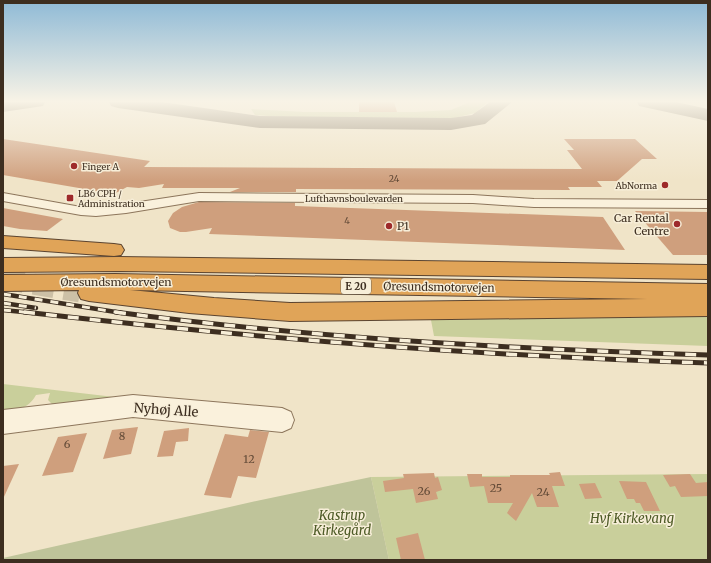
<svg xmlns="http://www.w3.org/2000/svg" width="711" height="563" viewBox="0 0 711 563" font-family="Merriweather,serif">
<rect width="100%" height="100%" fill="#f0e4c8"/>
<g fill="#c9cf9b">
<path d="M 470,102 L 488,102 L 475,113 L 454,118 L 282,117 L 255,115 L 251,109 L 305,112 L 415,112 L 451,110 Z"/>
<path d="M 708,315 L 708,346 L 434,336 L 431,320 Z"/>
<path d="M 3,384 L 123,398 L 54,406 L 48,400 L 50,393 L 36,395 C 28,409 18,410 3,412 Z"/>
<path d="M 708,474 L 708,560 L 389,560 L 371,477 Z"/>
</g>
<path fill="#bfc49a" d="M 371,477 L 389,560 L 3,560 L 3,558 L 261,500 Z"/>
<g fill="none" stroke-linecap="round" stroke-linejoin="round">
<g fill="#968974" fill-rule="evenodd">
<path d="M 3,102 L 45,102 L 43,106 L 3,112 Z"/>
<path d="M 109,102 L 162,102 L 260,116 L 451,118 L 472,115 L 490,102 L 512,102 L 485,124 L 451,130 L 260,128 L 118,108 L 111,106 Z"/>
<path d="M 637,102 L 676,102 L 708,109 L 708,121 L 639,106 Z"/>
</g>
</g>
<g fill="#cf9f7d">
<path d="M 359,102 L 394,102 L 397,112 L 359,112 Z"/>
<path d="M 3,139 L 150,161 L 144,167 L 582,169 L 567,150 L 574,150 L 564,139 L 635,139 L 657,159 L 642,159 L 617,181 L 597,181 L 602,187 L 568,187 L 570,190 L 296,189 L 296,192 L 230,192 L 240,188 L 162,188 L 164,184 L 139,188 L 127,187 L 114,194 L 3,175 Z"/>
<path d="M 199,202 L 295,203 L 295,206 L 603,217 L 625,250 L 209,234 L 212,228 L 186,232 L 180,232 L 170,228 L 168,221 L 173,213 L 182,207 Z"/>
<path d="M 3,208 L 63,219 L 47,231 L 20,229 L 3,226 Z"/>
<path d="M 635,211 L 708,212 L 708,255 L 673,255 Z"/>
<path d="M 138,427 L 131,454 L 103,459 L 112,430 Z"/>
<path d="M 189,428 L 188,441 L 176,442 L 173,456 L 157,457 L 164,431 Z"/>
<path d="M 250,430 L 269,432 L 256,478 L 238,476 L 231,498 L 204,495 L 225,434 L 248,437 Z"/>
<path d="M 87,433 L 73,472 L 42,476 L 58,437 Z"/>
<path d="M 19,464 L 3,499 L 3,466 Z"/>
<path d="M 560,472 L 565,486 L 552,486 L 559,507 L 537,507 L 532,493 L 516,521 L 507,513 L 513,503 L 488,503 L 484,486 L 470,487 L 467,474 L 482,474 L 482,477 L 510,477 L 510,475 L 550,475 L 549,473 Z"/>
<path d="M 434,473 L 435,478 L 438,477 L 442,490 L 436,492 L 438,499 L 416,503 L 413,489 L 385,492 L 383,481 L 404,478 L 403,474 Z"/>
<path d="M 690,474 L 696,483 L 708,482 L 708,496 L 681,497 L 675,486 L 670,487 L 663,475 Z"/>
<path d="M 619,481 L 646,482 L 660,511 L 644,511 L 640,503 L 636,503 L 634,499 L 627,499 Z"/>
<path d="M 595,483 L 602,498 L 585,499 L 579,484 Z"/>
<path d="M 418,533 L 425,560 L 401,560 L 396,538 Z"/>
</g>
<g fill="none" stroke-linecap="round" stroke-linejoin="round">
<path stroke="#ccc0a6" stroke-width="21" stroke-dasharray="21 10" stroke-linecap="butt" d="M 3,279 L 80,292"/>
<g stroke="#8d765c" stroke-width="2">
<g id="minor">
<path d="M 3,193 L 81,207 L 96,207 L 126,204 L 199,193 L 473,195 L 534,199 L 708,200 L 708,208 L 534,207 L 473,203 L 199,201 L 126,213 L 96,216 L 81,215 L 3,201 Z"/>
<path d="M 133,395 L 282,408 L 291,412 L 294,420 L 291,428 L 282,432 L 133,417 L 3,434 L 3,410 Z"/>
</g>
</g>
<g stroke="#5b4430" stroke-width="2">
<g id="highway">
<path d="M 3,236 L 114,244 L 121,245 L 124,250 L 121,255 L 114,256 L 3,248 Z"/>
<path d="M 119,257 L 708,265 L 708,279 L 119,271 L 3,272 L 3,258 Z"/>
<path d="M 115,274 L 708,284 L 708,316 L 290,321 L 189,313 L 89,301 L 81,299 L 78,293 L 79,290 L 3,291 L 3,275 ZM 130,290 L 647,299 L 290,303 L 214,298 Z"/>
</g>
</g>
<use href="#minor" fill="#faf1dc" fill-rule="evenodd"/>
<use href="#highway" fill="#e0a458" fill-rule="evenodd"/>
<g stroke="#3d2e20" stroke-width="4.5">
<g id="rail-far1">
<path d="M 3,294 L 122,313"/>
<path d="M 3,303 L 36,308"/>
<path d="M 3,310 L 33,313"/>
</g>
</g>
<g stroke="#3d2e20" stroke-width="5">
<g id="rail">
<path d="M 24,312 C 252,338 479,356 708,363"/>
<path d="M 115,312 C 311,338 510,349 708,355"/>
</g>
</g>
<use href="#rail-far1" stroke="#f7eed8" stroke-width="3" stroke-dasharray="8" stroke-linecap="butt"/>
<use href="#rail" stroke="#f7eed8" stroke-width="3.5" stroke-dasharray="11" stroke-linecap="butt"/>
</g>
<linearGradient id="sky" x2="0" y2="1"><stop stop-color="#8fbad6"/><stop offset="0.56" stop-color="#f8f3e6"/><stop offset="1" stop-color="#f8f3e6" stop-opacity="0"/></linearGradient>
<rect width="711" height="181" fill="url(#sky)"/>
<g fill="#9e2a2b" stroke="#f7eed8" stroke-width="1.5">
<circle cx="74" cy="166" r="4"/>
<circle cx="665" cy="185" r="4"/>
<rect x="66" y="194" width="8" height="8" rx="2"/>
<circle cx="677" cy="224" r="4"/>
<circle cx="389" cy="226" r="4"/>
</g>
<g text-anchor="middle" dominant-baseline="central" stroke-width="3" stroke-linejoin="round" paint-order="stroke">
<g font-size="9" fill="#3d2e20" stroke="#f7eed8" text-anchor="start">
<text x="82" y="166">Finger A</text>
<text x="657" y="185" text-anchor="end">AbNorma</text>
<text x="78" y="193">LB6 CPH /<tspan x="78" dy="10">Administration</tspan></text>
</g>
<g font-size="9" fill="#624a37">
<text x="394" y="178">24</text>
<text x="347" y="220">4</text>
</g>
<g font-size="9" fill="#3d2e20" stroke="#f7eed8">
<text x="354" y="198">Lufthavnsboulevarden</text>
</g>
<rect fill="#f7eed8" stroke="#756857" stroke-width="1" x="341" y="278" width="30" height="16" rx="3"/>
<g font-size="10" font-weight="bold" fill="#3d2e20">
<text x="356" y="286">E 20</text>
</g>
<g font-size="11" fill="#3d2e20" stroke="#f7eed8" text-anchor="end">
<text x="669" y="218">Car Rental<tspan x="669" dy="13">Centre</tspan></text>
<text x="397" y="226" text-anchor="start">P1</text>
</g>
<g font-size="11" fill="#3d2e20" stroke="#f7eed8">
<text x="116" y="282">Øresundsmotorvejen</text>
<text transform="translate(439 287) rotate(1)">Øresundsmotorvejen</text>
</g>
<g font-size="11" fill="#624a37">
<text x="122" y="436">8</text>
<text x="67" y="444">6</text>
<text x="249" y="459">12</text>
<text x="496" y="488">25</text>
<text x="424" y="491">26</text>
<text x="543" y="492">24</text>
</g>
<g font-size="13" fill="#3d2e20" stroke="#f7eed8">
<text transform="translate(166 410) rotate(4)">Nyhøj Alle</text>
</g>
<g font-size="13" font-style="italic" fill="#4d5a26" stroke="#f7eed8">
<text x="342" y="515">Kastrup<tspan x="342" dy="15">Kirkegård</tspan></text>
<text x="632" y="518">Hvf Kirkevang</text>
</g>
</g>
<rect width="711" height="563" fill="none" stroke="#3d2e20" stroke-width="8"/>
</svg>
